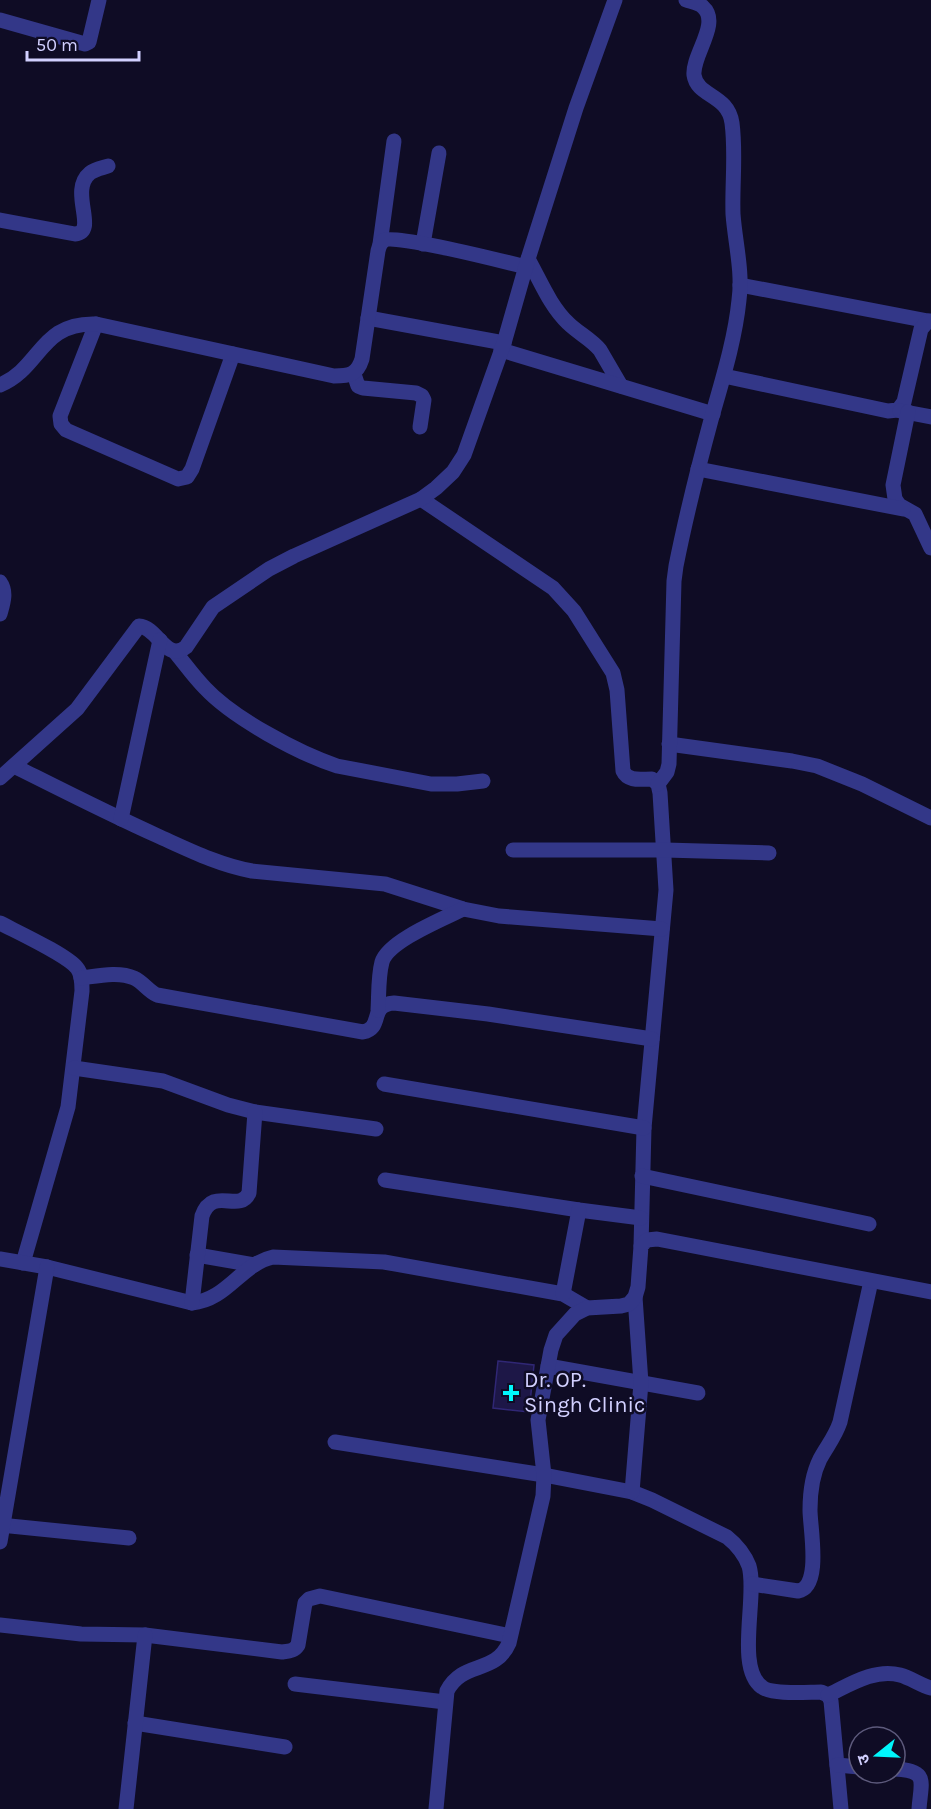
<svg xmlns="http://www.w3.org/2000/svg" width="931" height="1809" viewBox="0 0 931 1809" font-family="Karla,'Noto Sans Devanagari',sans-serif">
<rect width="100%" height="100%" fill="#0f0c25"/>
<path fill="#1d1747" stroke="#302775" stroke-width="1.5" d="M 498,1361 L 534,1365 L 529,1412 L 493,1408 Z"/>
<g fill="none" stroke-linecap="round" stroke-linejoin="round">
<g stroke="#333788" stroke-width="15">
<path d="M 0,20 L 85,44 L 89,42 L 99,0"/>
<path d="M 0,220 L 75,234 C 99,232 68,191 90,173 C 95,169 102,168 108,166"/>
<path d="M 380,244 L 394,141"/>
<path d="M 423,244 L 439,153"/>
<path d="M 528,259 C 540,280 550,306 568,323 C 578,333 591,339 600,350 L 621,386"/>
<path d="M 740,285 L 928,321"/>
<path d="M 368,318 L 504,343"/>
<path d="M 96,324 L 60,416 L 61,424 L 66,430 L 178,479 L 187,477 L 192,469 L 233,354"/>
<path d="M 501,350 L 713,414"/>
<path d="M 354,374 L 358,386 L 363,388 L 416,393 L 422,396 L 424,400 L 420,427"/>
<path d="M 724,376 L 888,411 L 898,410 L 904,402 L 921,329 L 928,321 L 931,321"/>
<path d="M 0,385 C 41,368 40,322 96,324 L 334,376 C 349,376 357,375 362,359 L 378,251 C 379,247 380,242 385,240 C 396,234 506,262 526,267"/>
<path d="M 900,411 L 931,417"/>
<path d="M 908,412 L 893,485 L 895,499 L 899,505 L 915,514 L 931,548"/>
<path d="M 698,469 L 903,509"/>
<path d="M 421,499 L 553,588 L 574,611 L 613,673 L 617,690 L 623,771 C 628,782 641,779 652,779 L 658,784 L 660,793 L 666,890 L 644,1128 L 641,1246"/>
<path d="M 0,582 C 7,592 3,603 0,614"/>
<path d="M 175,652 C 185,664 194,677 205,688 C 233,718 298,753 337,766 L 431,784 L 457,784 L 483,781"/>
<path d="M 669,744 L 792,761 L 817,766 L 862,784 L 931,818"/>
<path d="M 14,766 C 62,790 109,814 158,836 C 189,850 219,865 252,871 L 385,884 L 463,909 L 499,916 L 662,929"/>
<path d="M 0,778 L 77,709 L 139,626 C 158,627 166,663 186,647 L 213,607 L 269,569 L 294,556 L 421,499 L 436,488 L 453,472 L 464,455 L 504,343 L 528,259 L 576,108 L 615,0"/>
<path d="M 658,784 L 667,772 L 669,764 L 674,581 L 676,566 C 686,516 698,468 711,420 C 722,381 735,340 739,300 C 743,272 735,242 733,214 C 732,184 736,153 732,123 C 728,94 697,97 694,75 C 692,55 721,23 703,7 C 699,3 692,2 686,0"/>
<path d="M 121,819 L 160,640"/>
<path d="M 513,850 L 665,850 L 769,853"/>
<path d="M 0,923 C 17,932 67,955 77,968 C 82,974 82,983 82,991 L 68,1107 L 23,1263"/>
<path d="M 81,978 C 97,976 119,971 134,978 C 143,982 148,991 157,995 L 363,1032 C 384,1028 368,1005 394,1003 L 488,1014 L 652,1039"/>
<path d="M 378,1010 C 379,995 378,977 382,962 C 388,941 443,919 463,909"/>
<path d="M 74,1068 L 163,1081 L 228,1105 L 255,1112 L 376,1129"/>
<path d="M 384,1084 L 644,1128"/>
<path d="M 642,1176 L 869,1224"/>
<path d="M 385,1180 L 579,1210 L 641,1218"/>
<path d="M 197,1255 L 254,1265"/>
<path d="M 0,1259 L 47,1267 L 192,1303 C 227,1300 241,1264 273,1257 L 384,1262 L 563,1294 L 587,1308"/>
<path d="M 563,1294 L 579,1210"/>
<path d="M 192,1303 L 202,1216 C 213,1185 239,1214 249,1193 L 255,1112"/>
<path d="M 548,1366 L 698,1393"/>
<path d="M 335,1442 L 544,1475 L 632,1492 L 652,1500 L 727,1537 C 737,1545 744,1553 749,1566 C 758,1595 735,1668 762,1687 C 772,1695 807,1692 821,1692 L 828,1695 L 831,1701 L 841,1809"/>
<path d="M 632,1492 L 641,1383 L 635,1297"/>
<path d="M 0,1525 L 129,1538"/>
<path d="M 0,1542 L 47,1267"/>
<path d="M 752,1584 L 798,1591 C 822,1587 810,1528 810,1510 C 810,1492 812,1475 820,1459 C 827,1446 835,1437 840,1422 L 871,1281"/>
<path d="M 0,1625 L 81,1634 L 145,1635 L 282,1652 C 290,1651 294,1651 298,1645 L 305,1603 L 309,1599 L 320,1596 L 510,1636"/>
<path d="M 295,1684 L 445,1702"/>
<path d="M 828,1695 C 849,1685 875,1668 900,1675 C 911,1678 920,1685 931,1688"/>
<path d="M 135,1723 L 285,1747"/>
<path d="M 837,1765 L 859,1767"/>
<path d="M 895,1769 C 929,1771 921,1781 919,1809"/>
<path d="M 126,1809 L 145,1635"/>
<path d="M 436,1809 L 447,1691 C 463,1660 495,1675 509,1643 L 543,1496 L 544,1475 L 538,1420 L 551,1350 L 556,1335 L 575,1314 L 587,1308 L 621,1306 L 629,1304 L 635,1297 L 638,1287 L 641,1246 L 647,1240 L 657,1239 L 931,1292"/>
</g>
</g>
<path fill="#00f6fb" stroke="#0f0c25" stroke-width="2" d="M508 1384h6v6h6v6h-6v6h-6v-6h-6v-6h6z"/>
<g text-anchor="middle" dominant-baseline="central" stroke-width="5" stroke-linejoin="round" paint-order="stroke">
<g font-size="22" fill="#d2d0ff" stroke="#0f0c25" text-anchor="start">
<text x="524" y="1380">Dr. OP.<tspan x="524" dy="25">Singh Clinic</tspan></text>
</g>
</g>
<g transform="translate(877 1755) rotate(252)"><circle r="28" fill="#0f0c25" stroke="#5d5a7c" stroke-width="1.5"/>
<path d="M0-4.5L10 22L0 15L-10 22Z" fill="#00f6fb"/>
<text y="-9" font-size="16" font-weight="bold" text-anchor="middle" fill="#d2d0ff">उ</text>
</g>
<path d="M27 51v9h112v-9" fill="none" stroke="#d2d0ff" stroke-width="3"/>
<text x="36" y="51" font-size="18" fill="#d2d0ff" stroke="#0f0c25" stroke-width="4.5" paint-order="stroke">50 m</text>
</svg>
